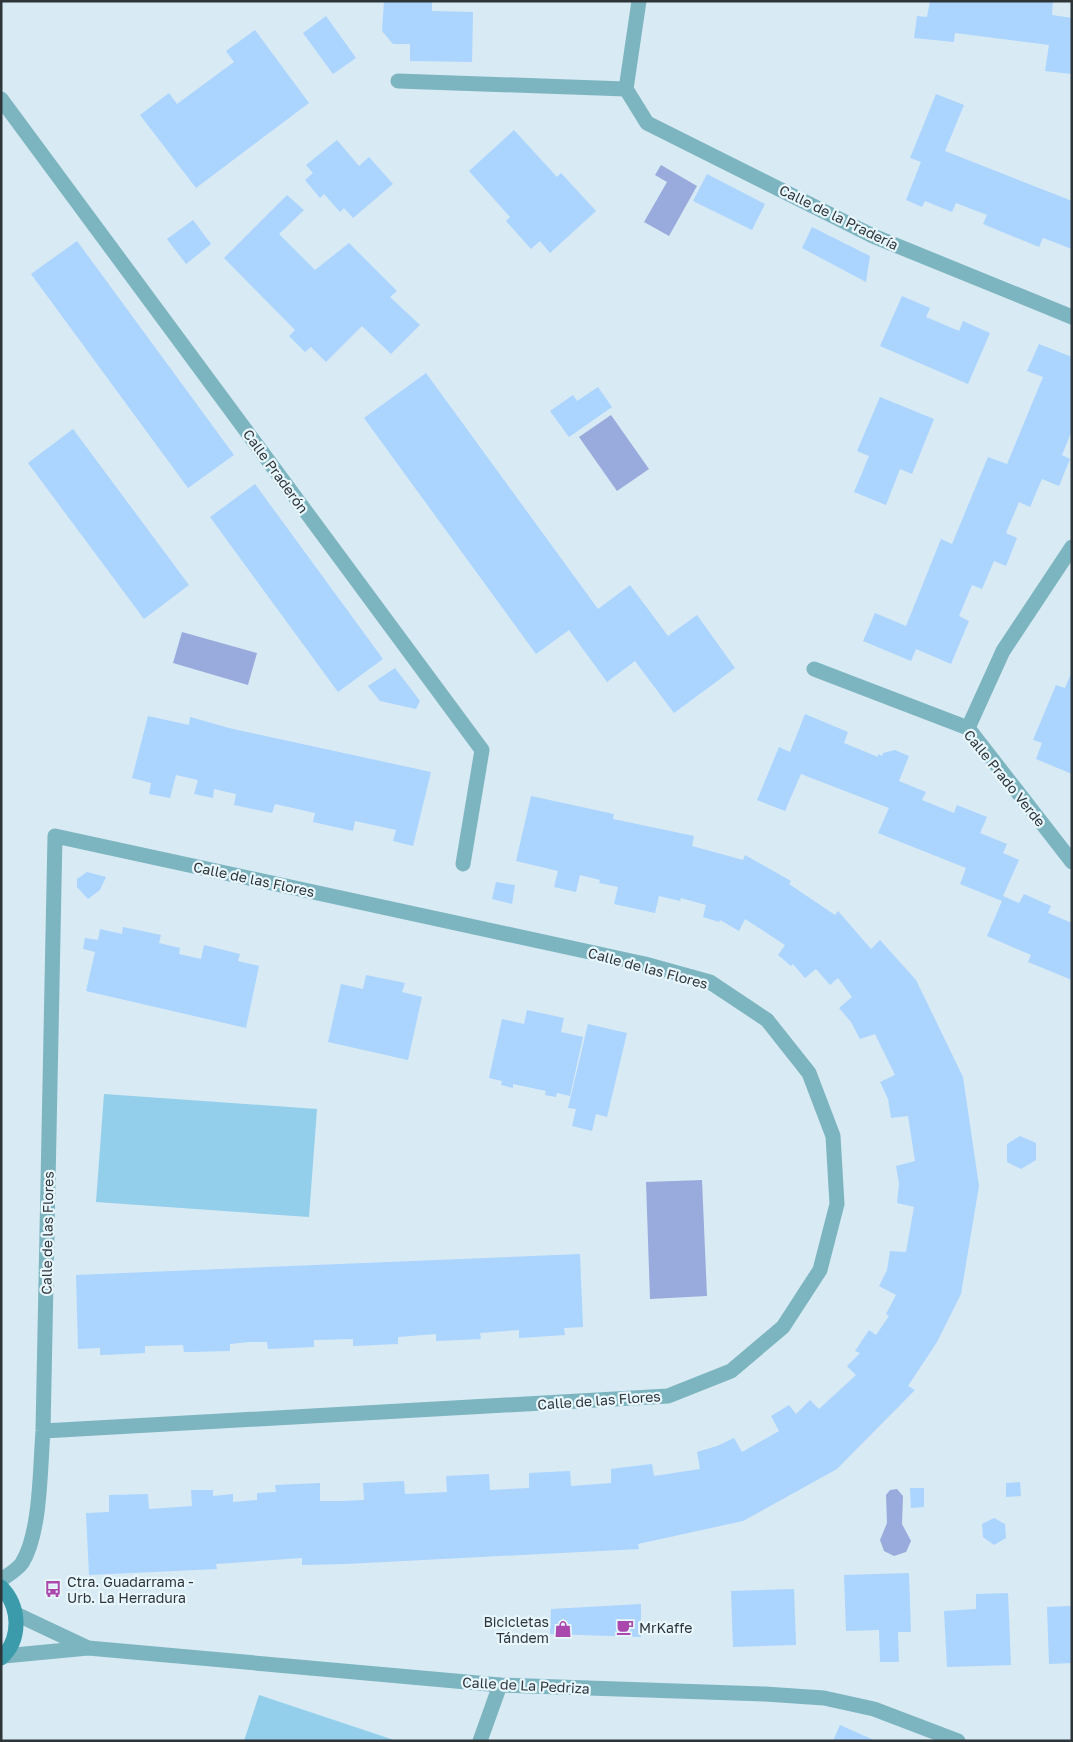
<svg xmlns="http://www.w3.org/2000/svg" width="1073" height="1742" viewBox="0 0 1073 1742" font-family="'Golos Text',sans-serif">
<rect width="100%" height="100%" fill="#d8eaf4"/>
<g fill="#93ceea">
<path d="M 104,1094 L 317,1109 L 309,1217 L 96,1202 Z"/>
<path d="M 259,1695 L 397,1741 L 244,1741 Z"/>
</g>
<g fill="#99abdc">
<path d="M 661,165 L 697,186 L 669,236 L 644,222 L 667,182 L 655,175 Z"/>
<path d="M 611,415 L 649,469 L 617,491 L 579,437 Z"/>
<path d="M 182,632 L 257,653 L 248,685 L 173,663 Z"/>
<path d="M 702,1180 L 707,1296 L 650,1299 L 646,1182 Z"/>
<path d="M 897,1489 L 903,1496 L 902,1524 L 911,1541 L 906,1552 L 894,1556 L 884,1551 L 880,1540 L 887,1523 L 886,1495 L 890,1490 Z"/>
</g>
<g fill="#abd4ff">
<path d="M 384,1 L 432,1 L 432,11 L 473,12 L 472,62 L 410,61 L 410,44 L 393,44 L 382,31 Z"/>
<path d="M 930,1 L 1053,1 L 1052,15 L 1072,18 L 1072,74 L 1045,71 L 1049,45 L 955,33 L 954,42 L 914,38 L 917,16 L 927,17 Z"/>
<path d="M 326,16 L 356,58 L 333,74 L 303,33 Z"/>
<path d="M 255,30 L 309,103 L 196,188 L 140,115 L 169,93 L 177,104 L 234,62 L 226,51 Z"/>
<path d="M 936,94 L 964,105 L 945,151 L 1072,201 L 1072,249 L 1043,238 L 1039,247 L 983,224 L 987,215 L 956,203 L 952,212 L 925,201 L 922,207 L 906,200 L 921,162 L 910,158 Z"/>
<path d="M 514,130 L 557,177 L 561,173 L 596,211 L 550,253 L 540,241 L 531,249 L 506,221 L 510,217 L 469,171 Z"/>
<path d="M 337,140 L 359,166 L 369,157 L 393,184 L 353,218 L 344,208 L 340,212 L 324,194 L 320,198 L 305,180 L 313,173 L 306,165 Z"/>
<path d="M 707,174 L 765,204 L 752,230 L 693,201 Z"/>
<path d="M 287,195 L 304,210 L 279,234 L 315,270 L 349,243 L 397,291 L 390,297 L 420,325 L 391,354 L 362,326 L 326,362 L 311,347 L 305,352 L 289,336 L 295,330 L 224,258 Z"/>
<path d="M 193,220 L 211,244 L 186,264 L 167,239 Z"/>
<path d="M 812,227 L 870,256 L 866,282 L 802,248 Z"/>
<path d="M 77,241 L 234,455 L 188,488 L 31,274 Z"/>
<path d="M 902,296 L 930,308 L 926,317 L 959,331 L 963,321 L 990,333 L 968,384 L 880,346 Z"/>
<path d="M 1039,344 L 1072,357 L 1072,430 L 1062,455 L 1070,459 L 1059,486 L 1042,479 L 1030,507 L 1019,502 L 1006,533 L 1017,538 L 1006,566 L 994,561 L 982,589 L 972,585 L 959,616 L 969,621 L 951,664 L 916,649 L 911,661 L 863,641 L 875,613 L 906,626 L 941,539 L 952,544 L 988,457 L 1007,464 L 1043,377 L 1027,371 Z"/>
<path d="M 426,373 L 598,609 L 630,585 L 668,636 L 697,615 L 735,668 L 674,713 L 635,661 L 607,682 L 569,630 L 536,654 L 364,418 Z"/>
<path d="M 598,387 L 612,407 L 569,437 L 550,411 L 573,395 L 577,401 Z"/>
<path d="M 880,397 L 934,419 L 912,474 L 900,469 L 886,505 L 854,492 L 869,456 L 857,451 Z"/>
<path d="M 73,429 L 189,585 L 144,619 L 28,463 Z"/>
<path d="M 255,484 L 383,659 L 338,692 L 210,517 Z"/>
<path d="M 395,668 L 420,701 L 416,709 L 380,701 L 368,686 Z"/>
<path d="M 1072,671 L 1072,774 L 1036,759 L 1042,743 L 1033,740 L 1056,685 L 1065,688 Z"/>
<path d="M 805,714 L 848,732 L 844,743 L 878,757 L 878,754 L 882,756 L 883,753 L 895,750 L 909,756 L 899,781 L 926,792 L 922,800 L 954,813 L 957,805 L 987,817 L 980,833 L 1007,844 L 1003,853 L 1019,860 L 1003,896 L 1019,903 L 1024,894 L 1051,906 L 1048,913 L 1072,923 L 1072,980 L 1028,962 L 1031,955 L 987,936 L 1002,901 L 960,884 L 966,868 L 878,833 L 889,808 L 801,774 L 785,811 L 757,800 L 779,747 L 790,752 Z"/>
<path d="M 148,716 L 189,725 L 190,717 L 229,728 L 431,772 L 413,846 L 393,841 L 396,830 L 355,821 L 353,831 L 313,822 L 315,813 L 275,804 L 272,813 L 234,805 L 236,794 L 214,789 L 213,798 L 194,794 L 198,780 L 176,775 L 170,798 L 149,794 L 151,783 L 132,778 Z"/>
<path d="M 531,796 L 614,814 L 613,819 L 694,836 L 692,846 L 743,860 L 745,855 L 791,881 L 789,884 L 835,915 L 838,911 L 871,949 L 880,940 L 916,980 L 963,1077 L 979,1186 L 961,1294 L 937,1342 L 908,1386 L 915,1390 L 837,1469 L 743,1521 L 638,1544 L 639,1549 L 346,1564 L 302,1565 L 302,1558 L 216,1564 L 217,1569 L 89,1575 L 86,1513 L 109,1512 L 109,1495 L 148,1494 L 149,1509 L 192,1506 L 191,1490 L 213,1490 L 213,1496 L 233,1494 L 233,1502 L 257,1500 L 257,1493 L 276,1492 L 275,1485 L 320,1483 L 320,1501 L 342,1501 L 364,1500 L 363,1483 L 404,1481 L 405,1494 L 447,1492 L 446,1476 L 489,1474 L 490,1490 L 529,1488 L 529,1473 L 570,1471 L 571,1486 L 611,1483 L 611,1469 L 618,1468 L 652,1464 L 654,1476 L 700,1469 L 697,1452 L 717,1446 L 734,1438 L 742,1452 L 779,1431 L 771,1416 L 789,1405 L 796,1414 L 810,1400 L 819,1409 L 856,1375 L 847,1366 L 860,1353 L 855,1351 L 869,1330 L 876,1335 L 889,1316 L 886,1314 L 896,1295 L 879,1286 L 887,1270 L 890,1251 L 906,1252 L 914,1207 L 897,1203 L 899,1184 L 896,1166 L 915,1161 L 908,1116 L 891,1118 L 888,1099 L 880,1082 L 895,1075 L 875,1034 L 860,1039 L 851,1022 L 839,1008 L 852,997 L 838,978 L 830,985 L 816,969 L 805,978 L 793,964 L 791,966 L 778,955 L 785,945 L 745,919 L 739,931 L 720,920 L 719,922 L 703,917 L 706,905 L 681,898 L 680,901 L 659,896 L 655,913 L 614,904 L 618,887 L 599,883 L 600,880 L 580,875 L 576,892 L 554,887 L 558,871 L 516,861 Z"/>
<path d="M 87,872 L 106,877 L 100,890 L 88,899 L 77,887 L 77,879 Z"/>
<path d="M 496,882 L 515,885 L 512,904 L 492,899 Z"/>
<path d="M 123,927 L 161,935 L 159,943 L 180,948 L 179,954 L 201,959 L 204,945 L 240,954 L 238,961 L 259,966 L 246,1028 L 86,991 L 95,952 L 83,949 L 85,938 L 98,940 L 100,929 L 122,934 Z"/>
<path d="M 366,975 L 405,983 L 402,992 L 422,997 L 408,1060 L 328,1042 L 341,984 L 363,989 Z"/>
<path d="M 527,1010 L 564,1018 L 561,1032 L 583,1037 L 570,1096 L 557,1093 L 556,1097 L 545,1095 L 546,1091 L 513,1084 L 513,1088 L 501,1085 L 502,1081 L 489,1078 L 502,1019 L 524,1024 Z"/>
<path d="M 588,1024 L 627,1033 L 607,1117 L 596,1114 L 592,1131 L 572,1126 L 576,1109 L 568,1108 Z"/>
<path d="M 1020,1136 L 1036,1143 L 1036,1160 L 1021,1169 L 1007,1162 L 1007,1144 Z"/>
<path d="M 580,1254 L 583,1327 L 564,1328 L 565,1335 L 519,1338 L 519,1330 L 480,1333 L 481,1339 L 436,1341 L 436,1334 L 398,1337 L 398,1344 L 353,1346 L 353,1339 L 314,1340 L 314,1347 L 268,1349 L 267,1342 L 249,1342 L 230,1344 L 230,1351 L 192,1352 L 184,1352 L 183,1345 L 145,1346 L 145,1353 L 104,1355 L 100,1355 L 100,1348 L 78,1349 L 76,1275 Z"/>
<path d="M 1020,1482 L 1021,1496 L 1006,1497 L 1006,1483 Z"/>
<path d="M 910,1488 L 924,1488 L 924,1507 L 911,1508 Z"/>
<path d="M 994,1518 L 1005,1524 L 1006,1538 L 994,1545 L 983,1537 L 982,1524 Z"/>
<path d="M 909,1573 L 911,1632 L 898,1632 L 899,1662 L 880,1662 L 879,1630 L 846,1631 L 844,1575 Z"/>
<path d="M 794,1589 L 796,1645 L 733,1647 L 731,1591 Z"/>
<path d="M 1008,1593 L 1011,1665 L 947,1667 L 944,1611 L 976,1609 L 976,1594 Z"/>
<path d="M 641,1604 L 641,1637 L 550,1634 L 551,1609 Z"/>
<path d="M 1072,1606 L 1072,1663 L 1049,1664 L 1047,1607 Z"/>
<path d="M 840,1725 L 876,1741 L 833,1741 Z"/>
</g>
<g fill="none" stroke-linecap="round" stroke-linejoin="round">
<g stroke="#7cb5bf" stroke-width="15">
<path d="M 639,1 L 626,89 L 647,123 L 873,236 L 1072,317"/>
<path d="M 398,81 L 626,89"/>
<path d="M 1,99 L 482,750 L 463,864"/>
<path d="M 814,669 L 968,728 L 1072,862"/>
<path d="M 968,728 L 1003,651 L 1072,547"/>
<path d="M 1,1580 C 8,1575 17,1570 22,1563 C 41,1533 40,1467 43,1431 L 55,836 L 645,964 L 710,982 L 767,1020 L 809,1073 L 833,1136 L 837,1204 L 820,1270 L 783,1327 L 731,1371 L 668,1396 L 43,1431"/>
<path d="M 16,1614 L 86,1647"/>
<path d="M 4,1656 L 88,1648 L 500,1685 L 765,1694 L 824,1698 L 874,1709 L 958,1741"/>
<path d="M 480,1741 L 500,1685"/>
</g>
<path stroke="#3b9baa" stroke-width="15" d="M 1,1587 C 20,1606 22,1639 1,1658"/>
</g>
<defs>
<g id="bus-bare" transform="scale(1.35)"><path d="M-5-6H5V4H4V6H2V4H-2V6H-4V4H-5ZM-3.5-4V0h7V-4ZM-3.5 1.2v1.5H-2V1.2ZM2 1.2v1.5H3.5V1.2Z" fill="#ab48ad" stroke="#e8f7fe" stroke-width="2.5" paint-order="stroke"/></g>
<g id="cafe-bare" transform="scale(1.35)"><path d="M-5.5-4.5H6V0H3Q3 3.5 0 3.5H-2.5Q-5.5 3.5-5.5 0ZM3-3.2v2h1.7v-2ZM-6 4.5H4V6H-6Z" fill="#ab48ad" stroke="#e8f7fe" stroke-width="2.5" paint-order="stroke"/></g>
<g id="shop-bare" transform="scale(1.35)"><path d="M-5-2.5h2.3a2.7 3.5 0 0 1 5.4 0H5L5.5 6h-11ZM-1.5-2.5h3a1.5 2.3 0 0 0-3 0Z" fill="#ab48ad" stroke="#e8f7fe" stroke-width="2.5" paint-order="stroke"/></g>
</defs>
<g fill-rule="evenodd">
<use href="#bus-bare" x="53" y="1589"/>
<use href="#cafe-bare" x="625" y="1627"/>
<use href="#shop-bare" x="563" y="1629"/>
</g>
<g text-anchor="middle" dominant-baseline="central" stroke-width="4.5" stroke-linejoin="round" paint-order="stroke">
<g font-size="14" fill="#2e3539" stroke="#e8f7fe">
<text transform="translate(839 217) rotate(26)">Calle de la Pradería</text>
<text transform="translate(276 471) rotate(54)">Calle Praderón</text>
<text transform="translate(1005 778) rotate(51)">Calle Prado Verde</text>
<text transform="translate(254 879) rotate(12)">Calle de las Flores</text>
<text transform="translate(648 968) rotate(15)">Calle de las Flores</text>
<text transform="translate(47 1233) rotate(-89)">Calle de las Flores</text>
<text transform="translate(599 1400) rotate(-4)">Calle de las Flores</text>
<text transform="translate(526 1685) rotate(3)">Calle de La Pedriza</text>
</g>
<g font-size="14" fill="#2e3539" stroke="#e8f7fe" text-anchor="start">
<text x="67" y="1581">Ctra. Guadarrama -<tspan x="67" dy="16">Urb. La Herradura</tspan></text>
<text x="549" y="1621" text-anchor="end">Bicicletas<tspan x="549" dy="16">Tándem</tspan></text>
<text x="639" y="1627">MrKaffe</text>
</g>
</g>
<rect width="1073" height="1742" fill="none" stroke="#2e3539" stroke-width="5"/>
</svg>
